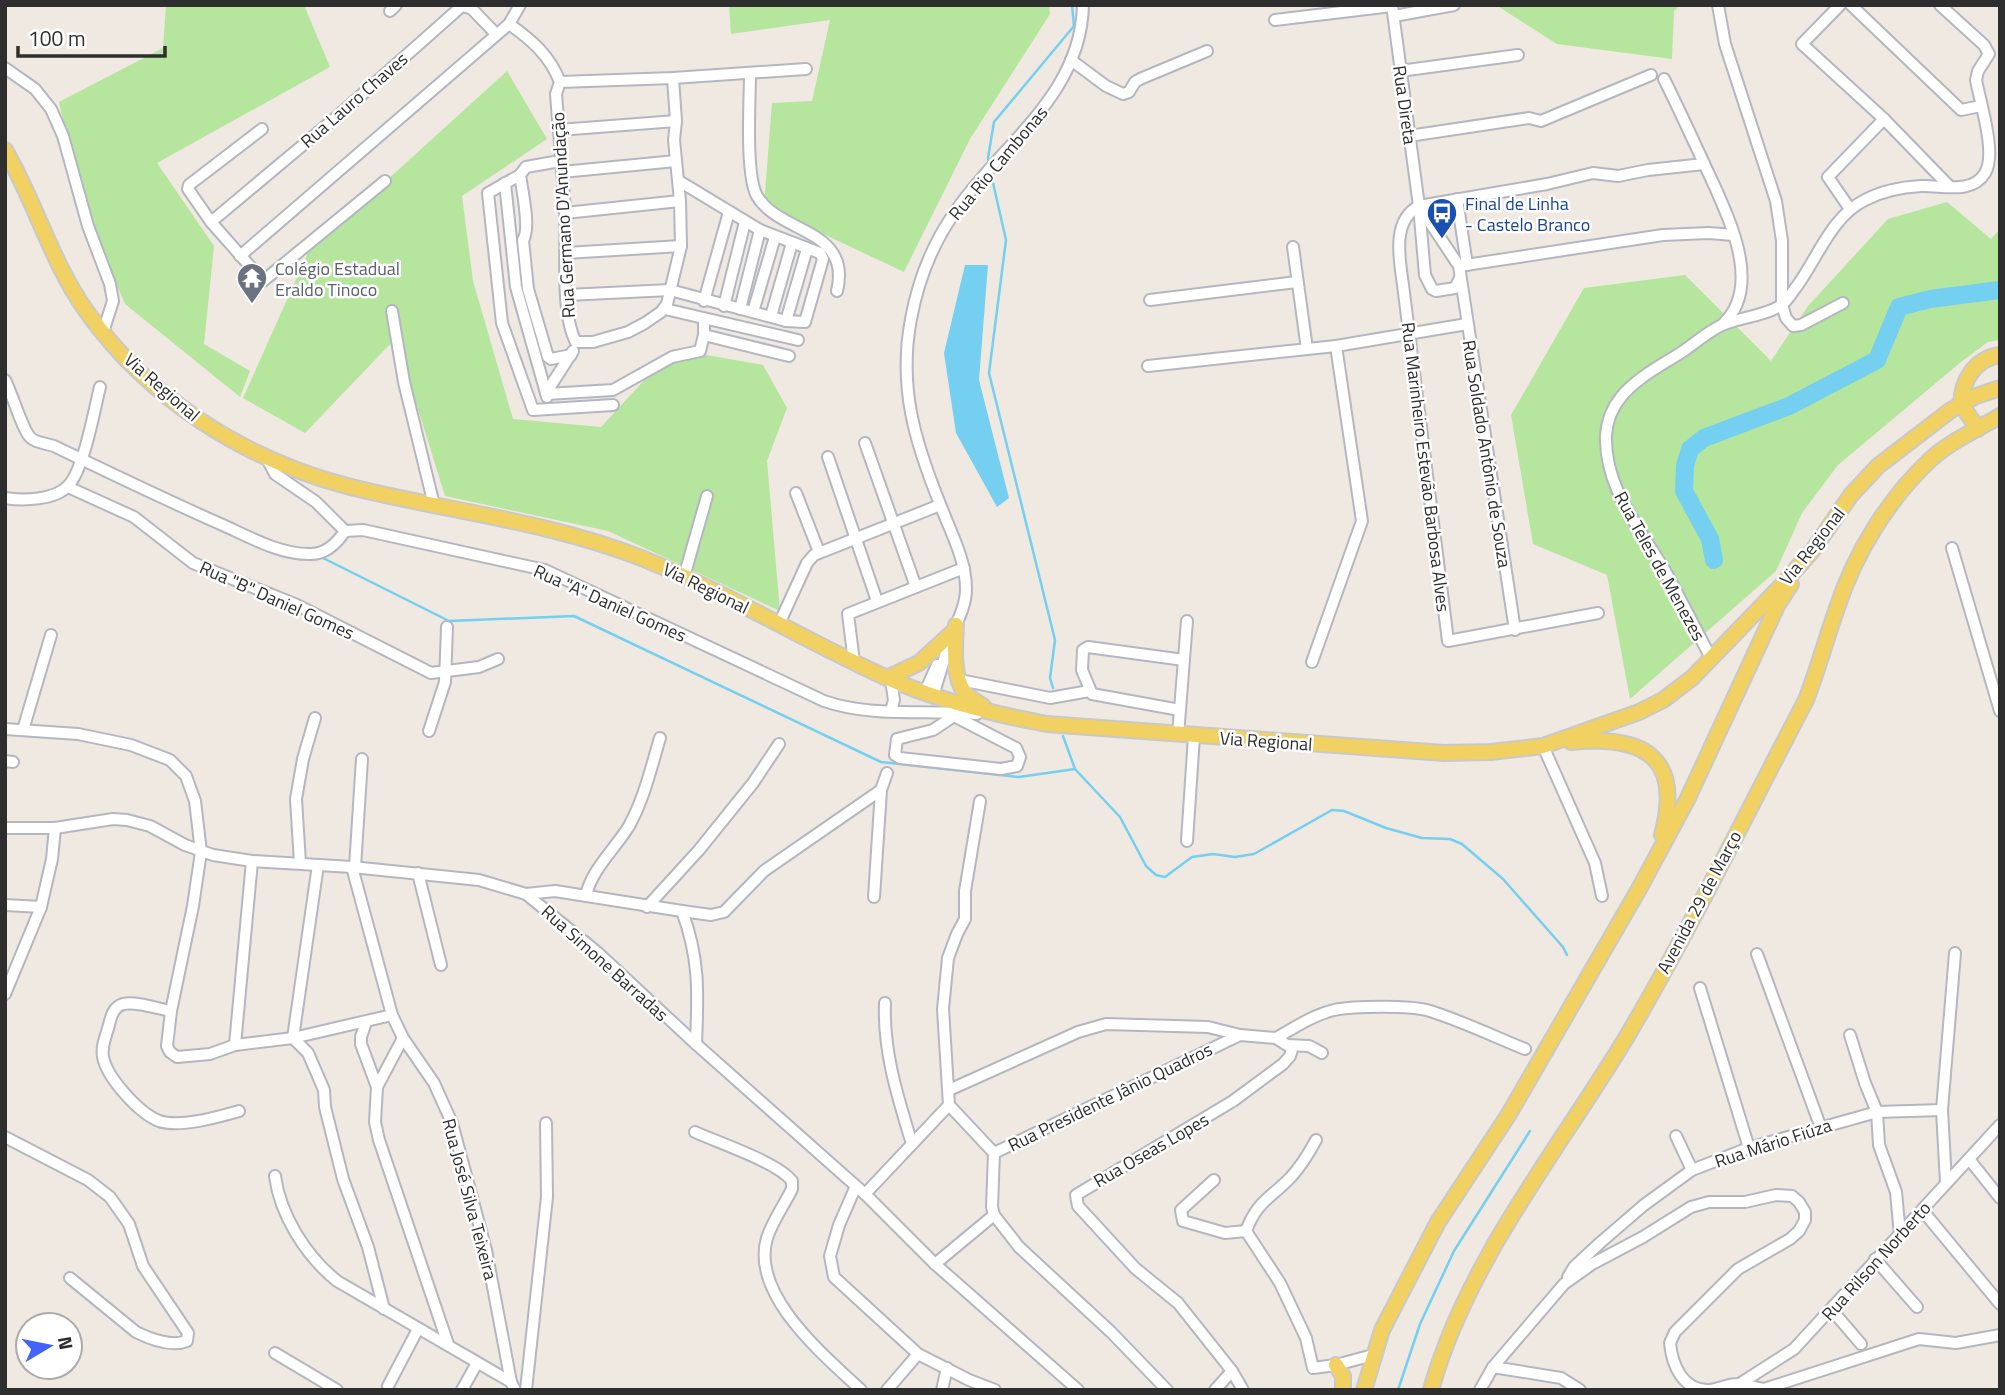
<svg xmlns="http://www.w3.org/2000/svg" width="2005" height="1395" viewBox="0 0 2005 1395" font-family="'Titillium Web',sans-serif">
<rect width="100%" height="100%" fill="#efe9e1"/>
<g fill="#b6e59e">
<path d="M 166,5 L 304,5 L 330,67 L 157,163 L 214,246 L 204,344 L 250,371 L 240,397 L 125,304 L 81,202 L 59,102 L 163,48 Z"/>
<path d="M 729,5 L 1049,5 L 1050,14 L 970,139 L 904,272 L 764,206 L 772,103 L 812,101 L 830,20 L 731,34 Z"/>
<path d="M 1496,5 L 1679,5 L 1674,12 L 1672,59 L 1557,44 Z"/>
<path d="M 507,71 L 547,139 L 462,196 L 473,281 L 513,419 L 601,427 L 673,349 L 763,365 L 787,408 L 767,461 L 780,611 L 608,531 L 445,496 L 396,338 L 305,433 L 243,398 L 311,246 L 386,181 Z"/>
<path d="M 1947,202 L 1991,239 L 2000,229 L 2000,340 L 1988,342 L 1961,362 L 1838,465 L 1802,513 L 1776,571 L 1630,699 L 1607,575 L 1533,544 L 1511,415 L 1584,288 L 1685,275 L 1771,361 L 1808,306 L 1888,219 Z"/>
</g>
<path fill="#75cff0" d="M 965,265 L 988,265 L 979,380 L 1009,498 L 997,507 L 956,433 L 944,353 Z"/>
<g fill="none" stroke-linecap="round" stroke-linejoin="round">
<g stroke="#75cff0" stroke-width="2.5">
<path d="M 989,164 L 988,158 L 994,122 L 1074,26 L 1072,5"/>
<path d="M 991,174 L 1006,240 L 989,373 L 1055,640 L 1050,678 L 1053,688"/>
<path d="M 319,556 L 449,621 L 574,616 L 881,762 L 1019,777 L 1075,769"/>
<path d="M 1063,736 L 1075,769 L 1120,817 L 1146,866 L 1156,875 L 1165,877 L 1192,857 L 1213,854 L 1235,857 L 1254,854 L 1332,810 L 1344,811 L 1386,828 L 1422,838 L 1450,839 L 1462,844 L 1503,879 L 1563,947 L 1567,955"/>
<path d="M 1398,1390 L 1420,1324 L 1454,1251 L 1530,1131"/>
</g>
<path stroke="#75cff0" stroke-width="18" d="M 1714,560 L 1710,539 L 1684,491 L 1685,466 L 1690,449 L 1704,438 L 1789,406 L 1877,360 L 1899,307 L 1930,299 L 2000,290"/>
<g stroke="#b4b7c1" stroke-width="14">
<g id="minor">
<path d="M 461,5 L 472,9 L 496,34"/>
<path d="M 1392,5 L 1419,206 L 1425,275 L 1432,289 L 1436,291 L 1455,288 L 1460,278"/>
<path d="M 1718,5 L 1725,44 L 1776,201 L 1782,241 L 1782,305 L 1786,318 L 1793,326 L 1801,325 L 1843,303"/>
<path d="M 1840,5 L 1802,44 L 1884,119 L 1950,187"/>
<path d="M 1851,5 L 1961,110 L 1981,106"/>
<path d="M 390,11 L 396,5"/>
<path d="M 1394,16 L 1454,5"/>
<path d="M 1275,20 L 1392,6"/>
<path d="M 509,24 C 532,40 550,56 560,82 L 556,94 C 559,134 563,174 565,213 C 567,248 560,313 576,342"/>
<path d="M 1071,60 L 1106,86 L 1123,94 L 1129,92 L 1135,82 L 1140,79 L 1207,51"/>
<path d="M 5,68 L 35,89 L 51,109 L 63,136 L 88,226 L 110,284 L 113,301 L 103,332"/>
<path d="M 1400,71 L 1518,55"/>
<path d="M 750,73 C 750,101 745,174 757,196 C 779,234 852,228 837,291"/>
<path d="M 1664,79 C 1682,115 1698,151 1715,187 C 1725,210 1736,234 1740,259 C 1744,283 1741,307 1723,324"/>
<path d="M 560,82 L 673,78 L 806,69"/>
<path d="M 262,129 L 189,185 L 188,189 L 211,222 L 263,281 L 385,181"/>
<path d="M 559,130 L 676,121"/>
<path d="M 1409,136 L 1529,118 L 1541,121 L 1651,75"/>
<path d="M 560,161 L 526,167 L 520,175 L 488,193 L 502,323 L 533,410 L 613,405"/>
<path d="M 562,172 L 676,161"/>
<path d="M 520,175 C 522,190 531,229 523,240 L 528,289 L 548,357 L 551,359 L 571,355"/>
<path d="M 505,183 L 516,287 L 546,393"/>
<path d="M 1457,199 L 1467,265"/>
<path d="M 1419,206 L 1459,266 L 1515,630"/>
<path d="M 1850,209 L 1828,177 L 1884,119"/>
<path d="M 565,213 L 680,201"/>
<path d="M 211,222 L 340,114 L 463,5"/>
<path d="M 1293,247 L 1307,349"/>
<path d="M 566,253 L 681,246"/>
<path d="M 240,256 L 509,24 L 520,5"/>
<path d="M 1459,266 L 1663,235 L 1709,233 L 1733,235"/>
<path d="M 567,295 L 670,290 L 786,321 L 805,322 L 823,259 L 820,253 L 760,230 L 679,181"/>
<path d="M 1150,300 L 1297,282"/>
<path d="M 704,301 L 729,212"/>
<path d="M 724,306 L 745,222"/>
<path d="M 665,309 L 798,340"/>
<path d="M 740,309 L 760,230"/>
<path d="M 392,311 L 404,382 L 434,505"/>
<path d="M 753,312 L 775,237"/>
<path d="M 771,316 L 792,243"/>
<path d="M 786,321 L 807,249"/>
<path d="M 704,335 L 789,356"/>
<path d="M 576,342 L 593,342 L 628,332 L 645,323 L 661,312 L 667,304 L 681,246 L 680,201 L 674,140 L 676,121 L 673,78"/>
<path d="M 1148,366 L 1336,346 L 1467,324"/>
<path d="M 5,380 C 12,393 23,432 31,438 C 38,444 48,443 56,447 C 112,474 168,501 225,526 C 251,538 282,555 311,554 C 325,554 337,543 345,531"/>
<path d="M 547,394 L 613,390 L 672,357 L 700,351 L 704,335 L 704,320"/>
<path d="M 547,397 L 546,393 L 573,351"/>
<path d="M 865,443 L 916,587"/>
<path d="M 266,457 L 275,474 L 316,502 L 345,531 L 363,530 L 545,570 L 824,701 C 873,718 926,709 977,714"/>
<path d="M 828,457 L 877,601"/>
<path d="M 68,487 L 134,517 L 193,563 L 297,605 L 431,673 L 479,667 L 498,659"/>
<path d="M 796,493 L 819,552"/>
<path d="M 5,498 C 23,501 55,500 68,486 C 84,469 94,411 100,387"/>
<path d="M 1952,548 L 2000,711"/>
<path d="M 684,577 L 707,496"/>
<path d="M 1598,613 L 1448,641 L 1404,293 C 1401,265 1389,222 1419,206 L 1547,184 L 1593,173 L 1618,176 L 1648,170 L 1704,164"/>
<path d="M 779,624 L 807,563 L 814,555 L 940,505"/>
<path d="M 1711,658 C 1695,628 1680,598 1664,569 C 1639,527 1604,487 1606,435 C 1607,420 1612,408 1621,397 C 1637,377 1664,364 1685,350 C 1696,342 1708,332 1720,326 C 1739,317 1762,317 1780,306 C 1787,302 1792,292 1797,286 C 1818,257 1832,216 1865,200 C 1882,191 1903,187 1921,186 C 1942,185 1972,195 1985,173 C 1997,154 1980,102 1976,80 L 1978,71 L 1989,54 L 1984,45 L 1940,5"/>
<path d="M 854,662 L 848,614 L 964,568"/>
<path d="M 1312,662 L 1362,521 L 1336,346"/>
<path d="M 960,680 L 1050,698 L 1089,691"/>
<path d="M 925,692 L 937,665"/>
<path d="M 933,695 C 940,675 945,654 952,634 C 958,620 966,605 966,589 C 966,559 950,531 940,504 C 915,442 898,387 911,319 C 918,281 933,243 955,212 C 1001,144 1081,96 1083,5"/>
<path d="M 1180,710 L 1092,694 L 1082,670 L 1083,650 L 1088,647 L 1184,660"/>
<path d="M 891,711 L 894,700 L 891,680"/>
<path d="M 953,712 L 954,716 L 1016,748 L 1020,757 L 1017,766 L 1001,769 L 900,758 L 895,755 L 897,739 L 933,730 L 954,716"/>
<path d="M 5,729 L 78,734 L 131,745 L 170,760 L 186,776 L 195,801 L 201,852 L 193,906 L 171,1011 L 167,1046 L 170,1052 L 177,1057 L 210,1054 L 235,1045 L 293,1038 L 392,1015"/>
<path d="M 23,730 L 51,635"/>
<path d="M 429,731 L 445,682 L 447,627"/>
<path d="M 1178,735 L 1187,621"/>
<path d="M 1543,746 L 1595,863 L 1602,896"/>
<path d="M 5,761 L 13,762"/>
<path d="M 980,801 L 965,891 L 965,919 L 957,934 L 948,958 L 943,1009 L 949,1105 L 994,1153"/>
<path d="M 5,828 L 55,828 L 113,819 L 127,820 L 150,826 L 185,845 L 213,855 L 252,861 L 352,867 L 479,880 L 526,894 L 597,952 L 696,1044 L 865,1194 L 935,1264 L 1078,1390"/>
<path d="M 1187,841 L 1194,736"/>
<path d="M 300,863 L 296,799 L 303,759 L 315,718"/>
<path d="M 352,867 L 392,1015 L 403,1038 L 434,1083 L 452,1123 L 486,1250 L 511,1382"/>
<path d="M 355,867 L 362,759"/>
<path d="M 418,873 L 441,965"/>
<path d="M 526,894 L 555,891 L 682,911 C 700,959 698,994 696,1044"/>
<path d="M 586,896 C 591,870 615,849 629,826 C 644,799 651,768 660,738"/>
<path d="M 874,897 L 881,790 L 887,773"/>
<path d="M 5,905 L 41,907"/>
<path d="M 647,907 L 699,850 L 753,783 L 779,744"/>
<path d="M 682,911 L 711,915 L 724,912 L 764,871 L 881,790"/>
<path d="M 1757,954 L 1821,1128"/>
<path d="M 1700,988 L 1749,1148"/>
<path d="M 5,994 L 41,907 L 52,859 L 55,828"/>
<path d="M 885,1003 C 883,1052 898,1098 912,1144"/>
<path d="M 171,1011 C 158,1009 137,1001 123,1004 C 113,1007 111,1017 109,1025 C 106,1036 101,1046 103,1057 C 107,1078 139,1113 159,1121 C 180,1128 218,1117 239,1111"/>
<path d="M 366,1022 L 361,1037 L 361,1044 L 377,1087 L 375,1122 L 379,1140 L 448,1344"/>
<path d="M 1850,1035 L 1865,1083 L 1877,1112 L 1879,1145 L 1896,1192 L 1900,1235"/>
<path d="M 293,1038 L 308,1053 L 324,1090 L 325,1107 L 343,1179 L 368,1247 L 384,1309"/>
<path d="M 293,1038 L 318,865"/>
<path d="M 1276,1038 C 1294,1028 1313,1015 1334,1010 C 1353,1006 1411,1005 1430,1011 C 1462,1021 1493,1036 1525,1049"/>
<path d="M 235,1045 L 252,861"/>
<path d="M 377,1087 L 403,1038"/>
<path d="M 949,1090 L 1078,1032 L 1106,1024 L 1208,1027 L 1240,1035 L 1276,1038 L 1287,1045 L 1309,1046 L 1322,1053"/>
<path d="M 695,1132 C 719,1143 777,1162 792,1181 L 792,1189 C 784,1205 772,1222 767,1238 C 750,1295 825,1356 861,1390"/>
<path d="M 1676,1136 L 1692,1170"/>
<path d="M 5,1137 L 88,1180 L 110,1197 L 129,1224 L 143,1266 L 188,1333 L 187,1341 C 172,1347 150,1339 136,1332 L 70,1278"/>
<path d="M 1969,1159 L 2000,1198"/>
<path d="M 275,1176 C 280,1215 306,1256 337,1281 L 511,1382 L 515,1390"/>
<path d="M 1214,1180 L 1181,1210 L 1183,1221 L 1225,1233 L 1246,1231"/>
<path d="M 1946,1183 L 1942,1110 L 1955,953"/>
<path d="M 856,1186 L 839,1225 L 830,1256 L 834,1277 L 918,1354 L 969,1380 L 995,1390"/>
<path d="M 865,1194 L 949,1105"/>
<path d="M 1923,1211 L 2000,1304"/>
<path d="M 1246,1231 L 1280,1283 L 1306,1338 L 1313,1368 L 1336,1365 L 1373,1355"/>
<path d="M 1246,1231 C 1257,1201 1271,1198 1291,1177 C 1301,1166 1309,1153 1316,1140"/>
<path d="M 1875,1259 L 1917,1307"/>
<path d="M 935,1264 L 994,1215"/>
<path d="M 1568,1277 L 1574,1267 L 1601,1242 L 1644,1205 L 1692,1170 L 1749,1148 L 1877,1112 L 1942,1110"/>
<path d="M 1831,1309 L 1861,1344"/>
<path d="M 275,1353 L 337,1390"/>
<path d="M 1493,1367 L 1564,1284 L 1592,1264 L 1643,1237 L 1691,1207 L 1709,1202 L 1745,1202 L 1776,1195 L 1792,1196 L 1799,1202 L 1805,1212 L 1805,1220 L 1799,1231 L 1790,1239 L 1738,1269 L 1675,1332 L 1670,1343 C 1672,1365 1683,1391 1709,1390 C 1719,1389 1728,1384 1737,1384 C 1746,1383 1755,1388 1764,1389 L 1919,1339 L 1956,1343 L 2000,1335"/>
<path d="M 1741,1383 L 1794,1349 L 2000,1125"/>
<path d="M 388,1386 L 418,1329"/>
<path d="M 462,1390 L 477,1363"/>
<path d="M 526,1390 L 547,1197 L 546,1123"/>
<path d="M 887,1390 L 918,1354"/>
<path d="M 942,1390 L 947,1368"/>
<path d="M 1167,1390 L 1111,1332 L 1019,1247 L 994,1215 L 992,1207 L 994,1153 L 1240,1035"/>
<path d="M 1215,1390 L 1232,1371"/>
<path d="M 1243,1390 L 1232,1371 L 1178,1303 L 1135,1268 L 1078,1206 L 1076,1195 L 1233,1101 L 1283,1064 L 1290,1056 L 1293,1046"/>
<path d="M 1480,1390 L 1493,1367 L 1561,1378 L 1580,1390"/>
</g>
</g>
<g stroke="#c9c9c9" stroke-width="18">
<g id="major">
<path d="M 5,150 C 36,203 51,262 87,312 C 149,399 244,459 347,486 C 445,511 549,521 644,559 C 727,593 804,640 885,677 C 936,700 993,714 1047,724 L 1444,753 L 1491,752 L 1543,746 L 1639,712 L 1663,700 L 1692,678 L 1781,586 L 1813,550 L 1851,495 L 1878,466 L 1951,410 L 1976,396 L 2000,388"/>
<path d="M 1978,429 L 1961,404 C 1962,381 1974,359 2000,355"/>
<path d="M 956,625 C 955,645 952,676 965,693 C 969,698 977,702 983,706"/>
<path d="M 887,678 L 919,663 L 953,632"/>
<path d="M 1571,742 C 1644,735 1683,757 1662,835"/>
<path d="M 1336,1365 L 1343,1376 L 1343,1390"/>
<path d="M 1364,1390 L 1382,1330 L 1438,1222 L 1509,1114 L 1639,889 L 1687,800 L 1777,606 L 1791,584"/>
<path d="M 1431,1390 C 1466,1263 1559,1149 1626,1038 C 1691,928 1747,812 1806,700 C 1818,669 1826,639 1837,608 C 1855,553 1889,498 1931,459 C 1951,441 1978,429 2000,416"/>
</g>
</g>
<use href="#minor" stroke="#fff" stroke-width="10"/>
<use href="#major" stroke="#f2d163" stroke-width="14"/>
</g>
<defs>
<g id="bus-pin" transform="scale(1.575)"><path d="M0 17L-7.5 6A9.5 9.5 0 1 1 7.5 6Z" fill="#1a4fb4" stroke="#fff"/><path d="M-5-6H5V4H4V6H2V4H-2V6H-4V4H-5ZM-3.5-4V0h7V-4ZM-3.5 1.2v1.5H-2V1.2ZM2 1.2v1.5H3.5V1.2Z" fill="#fff"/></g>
<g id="temple-pin" transform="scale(1.575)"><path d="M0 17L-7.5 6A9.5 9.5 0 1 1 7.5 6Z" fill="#6b7280" stroke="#fff"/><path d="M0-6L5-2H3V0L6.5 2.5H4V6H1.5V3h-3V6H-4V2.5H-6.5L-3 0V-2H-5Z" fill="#fff"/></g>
</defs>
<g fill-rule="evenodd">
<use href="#bus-pin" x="1442" y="213"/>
<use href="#temple-pin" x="252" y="278"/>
</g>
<g text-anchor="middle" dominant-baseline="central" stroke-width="5" stroke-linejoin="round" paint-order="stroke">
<g font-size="18" fill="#2e2e2e" stroke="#fff">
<text transform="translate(354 100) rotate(-41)">Rua Lauro Chaves</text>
<text transform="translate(1405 105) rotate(82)">Rua Direta</text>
<text transform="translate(998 163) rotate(-50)">Rua Rio Cambonas</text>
<text transform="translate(563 215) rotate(-93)">Rua Germano D'Anundação</text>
<text transform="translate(162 387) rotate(41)">Via Regional</text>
<text transform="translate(1487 454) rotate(81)">Rua Soldado Antônio de Souza</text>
<text transform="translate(1426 467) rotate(83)">Rua Marinheiro Estevão Barbosa Alves</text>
<text transform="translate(1812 546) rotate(-52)">Via Regional</text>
<text transform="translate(1660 566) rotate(61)">Rua Teles de Menezes</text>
<text transform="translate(706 588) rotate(26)">Via Regional</text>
<text transform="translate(277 600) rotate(24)">Rua "B" Daniel Gomes</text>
<text transform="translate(610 603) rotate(24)">Rua "A" Daniel Gomes</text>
<text transform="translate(1266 741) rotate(4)">Via Regional</text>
<text transform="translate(1699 902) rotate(-62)">Avenida 29 de Março</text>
<text transform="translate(605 963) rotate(42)">Rua Simone Barradas</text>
<text transform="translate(1110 1097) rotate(-26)">Rua Presidente Jânio Quadros</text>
<text transform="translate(1773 1143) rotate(-18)">Rua Mário Fiúza</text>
<text transform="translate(1151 1150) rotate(-30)">Rua Oseas Lopes</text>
<text transform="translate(470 1199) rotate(75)">Rua José Silva Teixeira</text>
<text transform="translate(1876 1261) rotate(-48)">Rua Rilson Norberto</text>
</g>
<g font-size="18" fill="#164399" stroke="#fff" text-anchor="start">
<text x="1465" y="203">Final de Linha<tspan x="1465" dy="21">- Castelo Branco</tspan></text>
</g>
<g font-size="18" fill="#5b616d" stroke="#fff" text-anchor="start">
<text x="275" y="268">Colégio Estadual<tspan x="275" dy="21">Eraldo Tinoco</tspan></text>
</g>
</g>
<rect width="2005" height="1395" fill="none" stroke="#2e2e2e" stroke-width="14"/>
<g transform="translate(49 1346) rotate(80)"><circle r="33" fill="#ffffff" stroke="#ababab" stroke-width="2"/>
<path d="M0-5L12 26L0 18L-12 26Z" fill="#4264fb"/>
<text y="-10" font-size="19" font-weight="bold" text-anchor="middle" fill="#2e2e2e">N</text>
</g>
<path d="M18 46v10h147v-10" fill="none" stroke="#2e2e2e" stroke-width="3.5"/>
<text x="28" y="46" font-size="21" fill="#2e2e2e" stroke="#ffffff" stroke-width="5" paint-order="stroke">100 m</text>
</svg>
